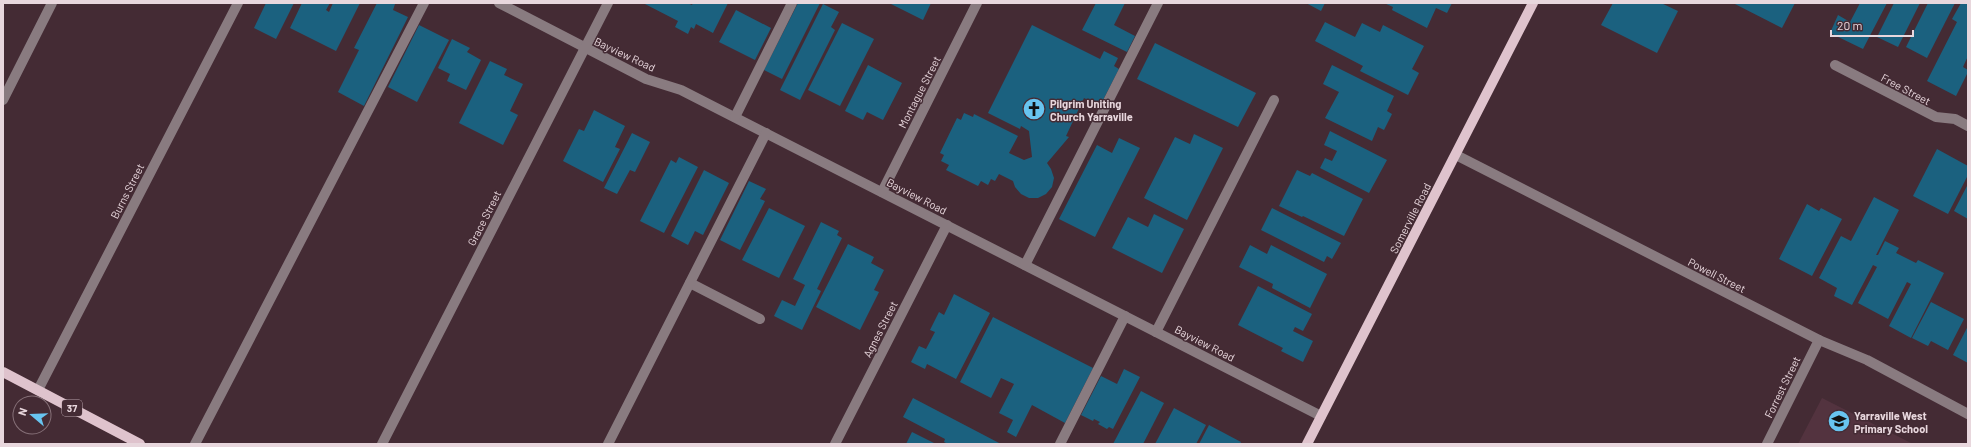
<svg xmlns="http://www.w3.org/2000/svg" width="1971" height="447" viewBox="0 0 1971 447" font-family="Barlow,sans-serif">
<rect width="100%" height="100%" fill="#442b34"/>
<path fill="#53333f" d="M 1822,398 L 1913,444 L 1798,444 Z"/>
<g fill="#1b617f">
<path d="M 266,3 L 294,3 L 276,39 L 254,28 Z"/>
<path d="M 302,3 L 330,3 L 326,10 L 329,12 L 333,3 L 360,3 L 336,51 L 290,28 Z"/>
<path d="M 377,3 L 394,3 L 395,4 L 393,10 L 408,17 L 364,106 L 338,92 L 359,50 L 354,48 Z"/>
<path d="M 643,3 L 687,3 L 692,5 L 693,3 L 728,3 L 713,33 L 696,24 L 694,29 L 691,27 L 688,34 L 675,27 L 678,21 Z"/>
<path d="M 798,3 L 820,3 L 782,79 L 764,70 Z"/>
<path d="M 889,3 L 931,3 L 923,20 Z"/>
<path d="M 1096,3 L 1125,3 L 1114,25 L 1135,36 L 1127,52 L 1082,30 Z"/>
<path d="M 1306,3 L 1325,3 L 1321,11 Z"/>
<path d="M 1384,3 L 1452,3 L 1447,13 L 1436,8 L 1427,28 L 1392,10 L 1393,7 Z"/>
<path d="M 1613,3 L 1661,3 L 1678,11 L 1657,53 L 1601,25 Z"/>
<path d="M 1733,3 L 1795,3 L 1782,28 Z"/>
<path d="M 1860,3 L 1887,3 L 1863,49 L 1830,33 L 1838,15 L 1850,22 Z"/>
<path d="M 1894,3 L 1920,3 L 1898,47 L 1877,37 Z"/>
<path d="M 1928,3 L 1955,3 L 1927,58 L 1906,47 Z"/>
<path d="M 1961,3 L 1968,3 L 1968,56 L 1963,67 L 1968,70 L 1968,72 L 1956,96 L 1927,81 L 1957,22 L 1952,19 Z"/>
<path d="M 823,4 L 839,12 L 831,27 L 835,30 L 800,100 L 780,90 Z"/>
<path d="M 736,10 L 771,28 L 755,60 L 719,42 Z"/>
<path d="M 1325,22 L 1355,37 L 1362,23 L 1380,32 L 1383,25 L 1424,46 L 1412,69 L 1419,73 L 1408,95 L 1360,71 L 1363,66 L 1315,41 Z"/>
<path d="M 842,23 L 874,39 L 840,106 L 808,90 Z"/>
<path d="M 419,25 L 449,40 L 417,102 L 388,87 Z"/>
<path d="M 1032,25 L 1100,59 L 1104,51 L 1118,58 L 1114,66 L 1119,69 L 1100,106 L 1084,98 L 1066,136 L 1069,137 L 1047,163 L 1051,169 L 1054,178 L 1052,187 L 1046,194 L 1038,198 L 1029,198 L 1021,194 L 1015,187 L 1013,181 L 999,174 L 995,181 L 991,179 L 988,185 L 981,181 L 978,186 L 946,170 L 949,165 L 941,161 L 944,155 L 940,153 L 957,118 L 961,120 L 964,113 L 973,117 L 974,114 L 1018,136 L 1009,153 L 1024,160 L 1032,157 L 1029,131 L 1021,126 L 1020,129 L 988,113 Z"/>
<path d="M 452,39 L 470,48 L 467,52 L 481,60 L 466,90 L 447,81 L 450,74 L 438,68 Z"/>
<path d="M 1155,43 L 1256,93 L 1238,127 L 1137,79 Z"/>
<path d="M 490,61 L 507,69 L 504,75 L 523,84 L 510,111 L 518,115 L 503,145 L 459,123 Z"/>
<path d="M 868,65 L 902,83 L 883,120 L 867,112 L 863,120 L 845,111 Z"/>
<path d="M 1332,65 L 1394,96 L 1387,111 L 1392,114 L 1384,130 L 1378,127 L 1372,141 L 1325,118 L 1339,92 L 1323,84 Z"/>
<path d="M 594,110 L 625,126 L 615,147 L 620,149 L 603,182 L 563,161 L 579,129 L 584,131 Z"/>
<path d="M 1330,131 L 1387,160 L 1369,193 L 1320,168 L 1325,158 L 1332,161 L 1337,151 L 1324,145 Z"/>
<path d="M 632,133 L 650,142 L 635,172 L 630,170 L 617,194 L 604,188 Z"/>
<path d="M 1194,134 L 1223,148 L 1187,220 L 1144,198 L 1175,137 L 1190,144 Z"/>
<path d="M 1119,138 L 1140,148 L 1095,237 L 1059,219 L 1097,145 L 1112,153 Z"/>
<path d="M 1937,149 L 1968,166 L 1968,175 L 1948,214 L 1913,196 Z"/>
<path d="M 679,157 L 698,167 L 664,233 L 640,221 L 671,160 L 676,163 Z"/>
<path d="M 704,170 L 729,183 L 703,235 L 695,231 L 688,245 L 671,236 Z"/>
<path d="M 1297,170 L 1310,176 L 1312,173 L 1363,199 L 1344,236 L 1303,216 L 1302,217 L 1279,206 Z"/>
<path d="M 749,181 L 766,189 L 760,199 L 765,201 L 740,250 L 720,240 Z"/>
<path d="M 1968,184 L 1968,219 L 1954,211 Z"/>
<path d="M 1874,197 L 1899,210 L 1876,255 L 1878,255 L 1885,241 L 1899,248 L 1896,253 L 1916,263 L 1918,260 L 1944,273 L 1911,338 L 1889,326 L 1911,284 L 1907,282 L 1888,319 L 1858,303 L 1877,267 L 1873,265 L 1852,305 L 1834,296 L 1837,288 L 1819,278 L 1841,236 L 1851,241 Z"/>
<path d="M 1807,204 L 1819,211 L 1821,208 L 1842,219 L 1812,276 L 1779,259 Z"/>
<path d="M 769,208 L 805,226 L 779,278 L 742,260 Z"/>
<path d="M 1272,208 L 1341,243 L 1332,259 L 1327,256 L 1324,262 L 1261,230 Z"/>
<path d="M 1154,214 L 1184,229 L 1162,273 L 1112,248 L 1128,217 L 1148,227 Z"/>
<path d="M 821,222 L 839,231 L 837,235 L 842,238 L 817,289 L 821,291 L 802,330 L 774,316 L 782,300 L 795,306 L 805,285 L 793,279 Z"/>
<path d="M 848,244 L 874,257 L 871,263 L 884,270 L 874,290 L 879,292 L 860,330 L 816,307 Z"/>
<path d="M 1250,245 L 1267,254 L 1271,245 L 1327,274 L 1310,308 L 1272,288 L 1273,284 L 1239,267 Z"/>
<path d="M 1258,286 L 1312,314 L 1303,331 L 1295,327 L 1293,331 L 1313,341 L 1303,362 L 1281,351 L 1283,348 L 1238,325 Z"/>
<path d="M 954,294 L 990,313 L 956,379 L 927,364 L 925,369 L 911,362 L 919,346 L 926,349 L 935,332 L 930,330 L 939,312 L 944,315 Z"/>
<path d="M 1931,302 L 1964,319 L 1948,350 L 1931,341 L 1928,346 L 1912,338 Z"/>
<path d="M 993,317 L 1093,368 L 1065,423 L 1032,405 L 1016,437 L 1007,432 L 1013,420 L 999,413 L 1014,384 L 1001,378 L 991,398 L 960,382 Z"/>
<path d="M 1968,326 L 1968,363 L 1953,355 Z"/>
<path d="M 1124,369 L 1140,377 L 1113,429 L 1109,427 L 1107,429 L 1098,424 L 1100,422 L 1094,419 L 1093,421 L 1081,415 L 1101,376 L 1117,384 Z"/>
<path d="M 1141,391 L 1164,403 L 1143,444 L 1113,444 Z"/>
<path d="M 913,398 L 1001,444 L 948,444 L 944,442 L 945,439 L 903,417 Z"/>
<path d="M 1174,408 L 1206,425 L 1196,444 L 1155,444 Z"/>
<path d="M 1209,425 L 1241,442 L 1240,444 L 1199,444 Z"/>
<path d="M 912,432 L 936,444 L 906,444 Z"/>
</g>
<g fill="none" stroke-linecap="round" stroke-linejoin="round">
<g stroke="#897b80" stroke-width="10">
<path d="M 499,3 L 646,79 L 681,90 L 1321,416"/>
<path d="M 1835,65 L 1936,117 L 1955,119 L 1968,126"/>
<path d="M 3,100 L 52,3"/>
<path d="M 735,117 L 792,3"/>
<path d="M 1456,155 L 1819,340 L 1867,360 L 1968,414"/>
<path d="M 882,192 L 977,3"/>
<path d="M 1025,265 L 1158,3"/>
<path d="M 690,283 L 760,319"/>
<path d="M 1156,332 L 1274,100"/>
<path d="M 38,390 L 238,3"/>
<path d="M 195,444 L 424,3"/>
<path d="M 382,444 L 608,3"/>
<path d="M 608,444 L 766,133"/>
<path d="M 835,444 L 947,225"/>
<path d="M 1060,444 L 1125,316"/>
<path d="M 1767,444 L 1819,340"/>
</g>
<g stroke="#dfc3cd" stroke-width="10">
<path d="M 3,372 L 140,444"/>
<path d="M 1307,444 L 1533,3"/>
</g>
</g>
<defs>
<g id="church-disc" transform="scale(1.15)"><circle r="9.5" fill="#68c4f0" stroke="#442b34"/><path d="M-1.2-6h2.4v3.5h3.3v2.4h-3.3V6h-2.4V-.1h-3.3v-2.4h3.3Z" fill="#111"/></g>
<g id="school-disc" transform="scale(1.15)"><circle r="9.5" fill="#68c4f0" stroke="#442b34"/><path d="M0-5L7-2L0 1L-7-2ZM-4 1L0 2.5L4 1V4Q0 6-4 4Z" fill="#111"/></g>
</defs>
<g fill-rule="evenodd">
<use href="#church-disc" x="1034" y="109"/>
<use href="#school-disc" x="1839" y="421"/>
</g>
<g text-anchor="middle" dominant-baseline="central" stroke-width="3" stroke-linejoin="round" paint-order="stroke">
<rect fill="#442b34" stroke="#b7a3aa" stroke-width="1" x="62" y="400" width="20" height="16" rx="3"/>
<g font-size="10" font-weight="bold" fill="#e8d7dd">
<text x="72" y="408">37</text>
</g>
<g font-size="11" fill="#e8d7dd" stroke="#442b34">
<text transform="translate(625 54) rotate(25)">Bayview Road</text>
<text transform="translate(1906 89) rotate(28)">Free Street</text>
<text transform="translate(919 92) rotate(-63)">Montague Street</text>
<text transform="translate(127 191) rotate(-63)">Burns Street</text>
<text transform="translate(917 196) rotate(27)">Bayview Road</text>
<text transform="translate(484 218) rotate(-63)">Grace Street</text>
<text transform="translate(1410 218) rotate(-63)">Somerville Road</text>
<text transform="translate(1717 275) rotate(27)">Powell Street</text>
<text transform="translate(880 329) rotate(-63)">Agnes Street</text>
<text transform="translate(1205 343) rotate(27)">Bayview Road</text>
<text transform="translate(1782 387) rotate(-64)">Forrest Street</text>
</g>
<g font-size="11" font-weight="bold" fill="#e8d7dd" stroke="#442b34" text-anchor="start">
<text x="1050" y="103">Pilgrim Uniting<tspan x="1050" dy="13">Church Yarraville</tspan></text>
<text x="1854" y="415">Yarraville West<tspan x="1854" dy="13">Primary School</tspan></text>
</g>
</g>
<rect width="1971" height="447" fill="none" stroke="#e8d7dd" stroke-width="8"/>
<g transform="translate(32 415) rotate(289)"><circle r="19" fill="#442b34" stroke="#867078"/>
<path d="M0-3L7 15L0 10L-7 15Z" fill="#68c4f0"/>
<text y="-6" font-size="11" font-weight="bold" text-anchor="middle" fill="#e8d7dd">N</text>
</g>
<path d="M1831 30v6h82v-6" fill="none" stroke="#e8d7dd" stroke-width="2"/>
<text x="1837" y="30" font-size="12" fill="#e8d7dd" stroke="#442b34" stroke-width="3" paint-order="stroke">20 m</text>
</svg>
